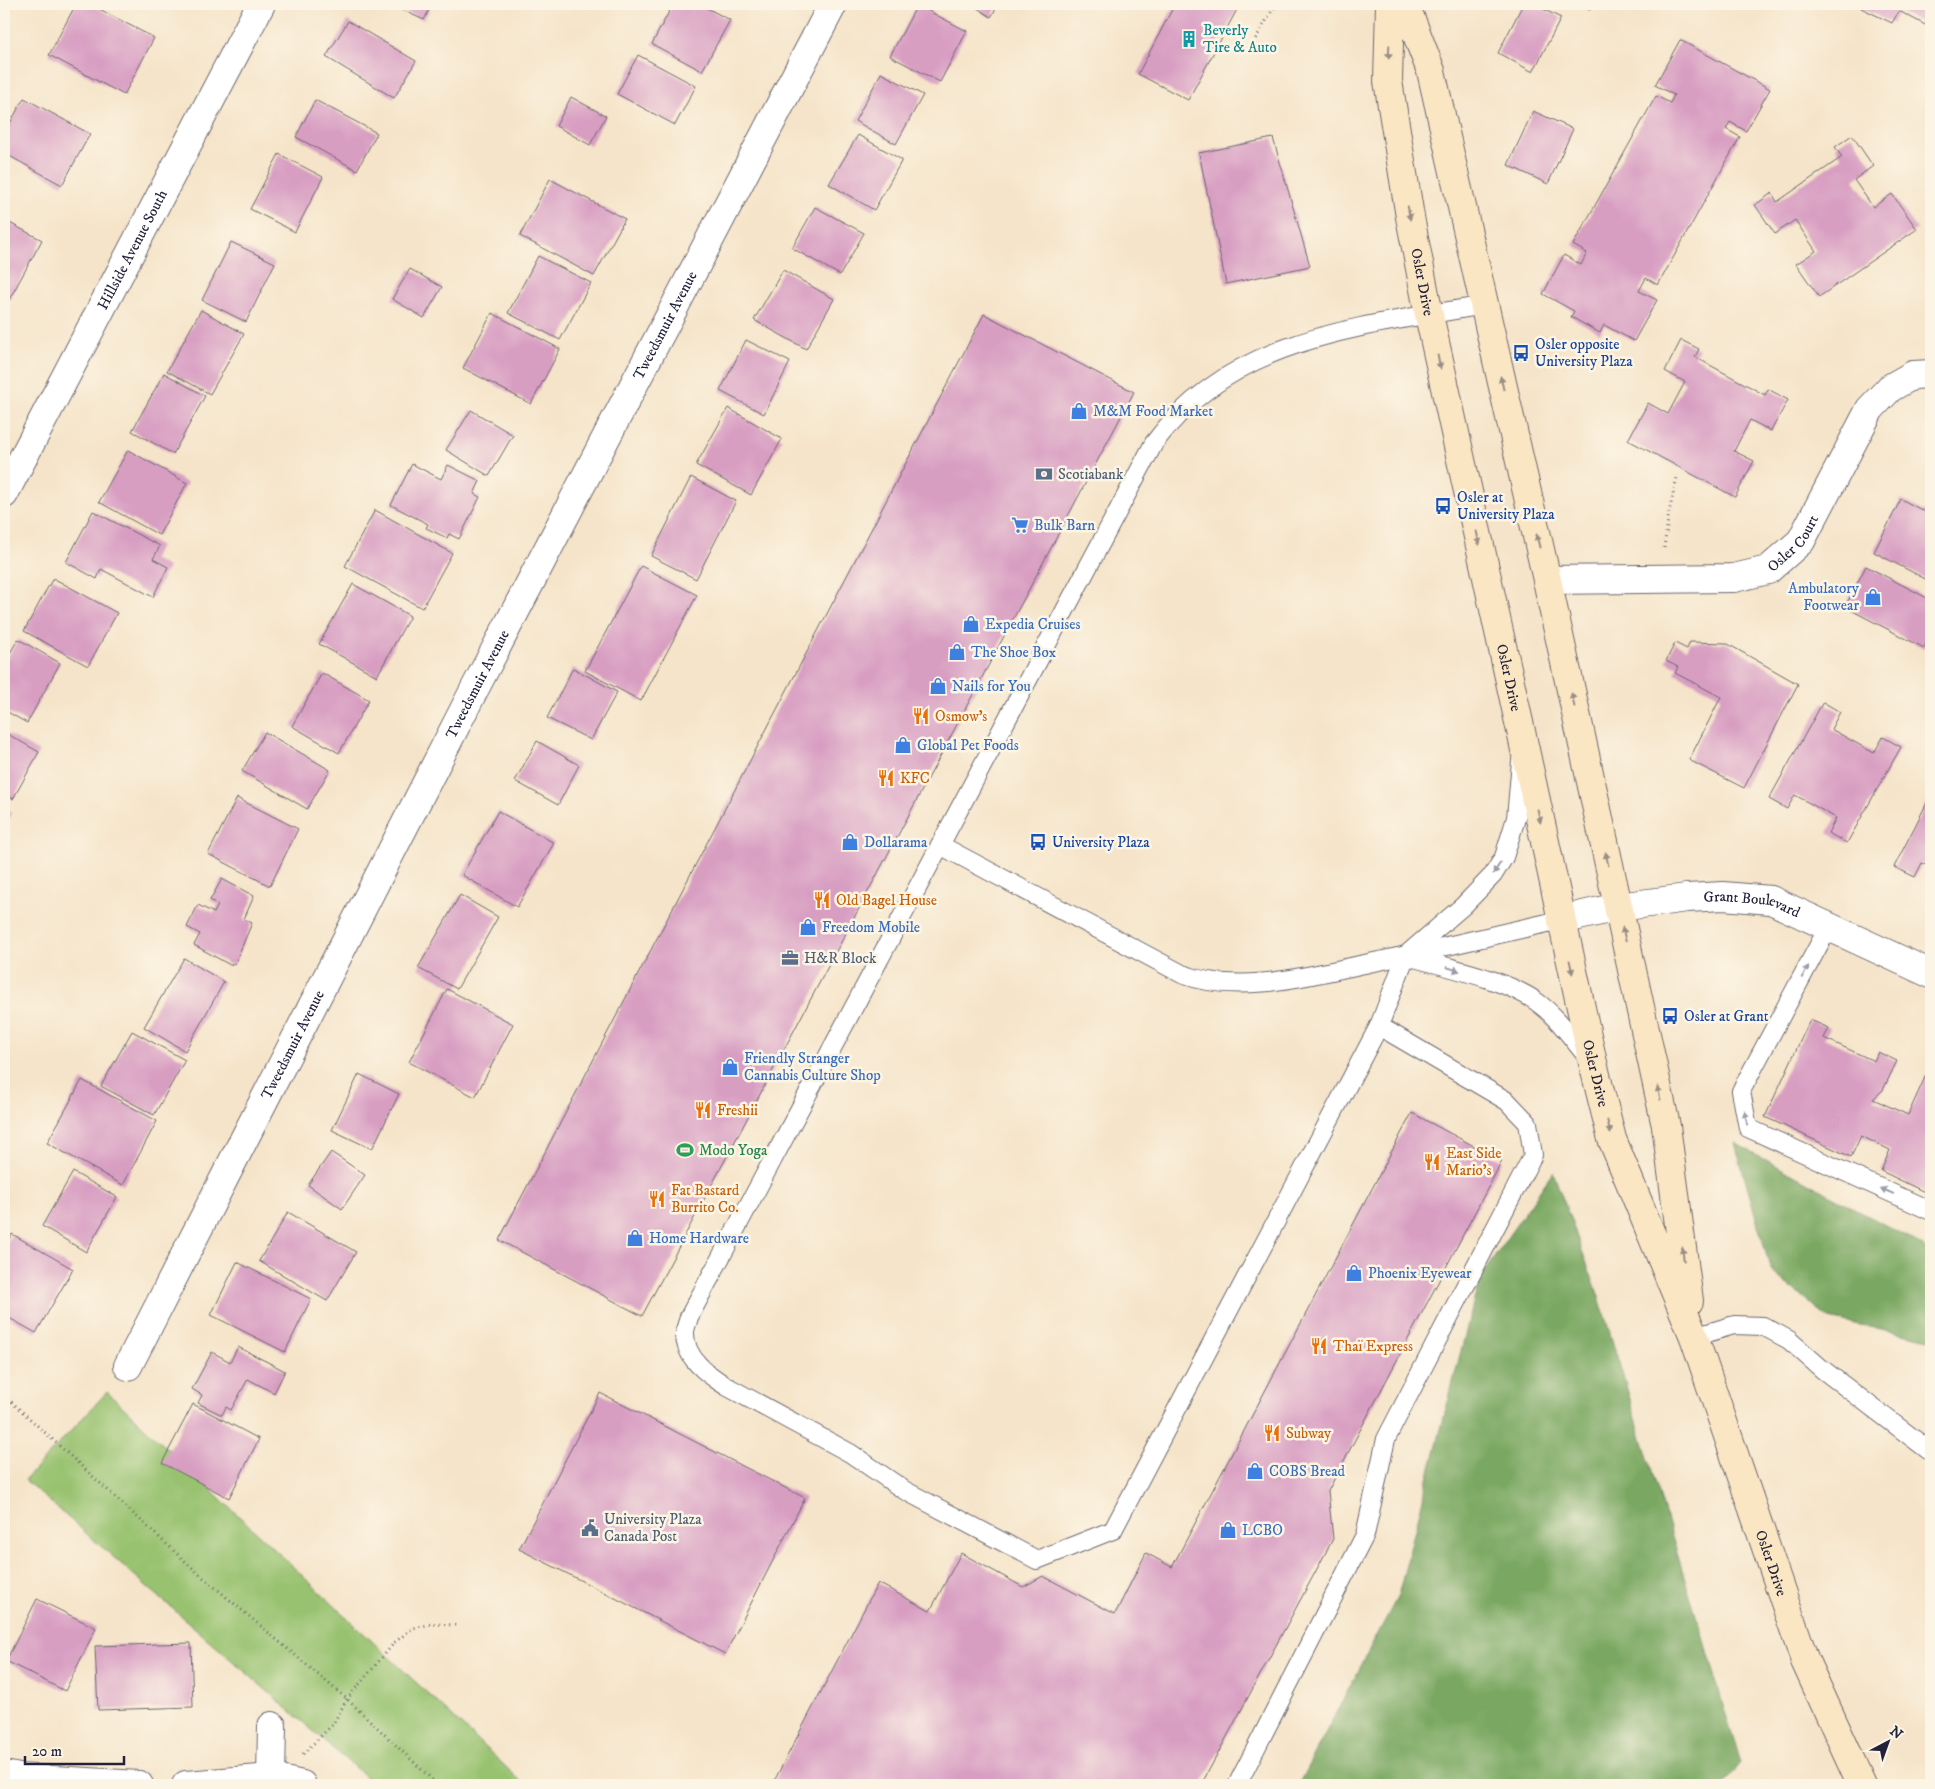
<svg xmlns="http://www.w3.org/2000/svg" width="1935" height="1789" viewBox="0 0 1935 1789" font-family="'IM FELL DW Pica',serif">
<rect width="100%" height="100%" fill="#fcf5e5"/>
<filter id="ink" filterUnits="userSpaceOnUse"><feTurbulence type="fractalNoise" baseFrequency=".02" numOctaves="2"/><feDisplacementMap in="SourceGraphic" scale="10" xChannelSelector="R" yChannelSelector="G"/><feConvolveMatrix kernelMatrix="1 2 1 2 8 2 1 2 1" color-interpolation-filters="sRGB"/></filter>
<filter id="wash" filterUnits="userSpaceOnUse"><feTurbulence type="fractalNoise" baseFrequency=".0096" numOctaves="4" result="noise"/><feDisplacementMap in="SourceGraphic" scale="20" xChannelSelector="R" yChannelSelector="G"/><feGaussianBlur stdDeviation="1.12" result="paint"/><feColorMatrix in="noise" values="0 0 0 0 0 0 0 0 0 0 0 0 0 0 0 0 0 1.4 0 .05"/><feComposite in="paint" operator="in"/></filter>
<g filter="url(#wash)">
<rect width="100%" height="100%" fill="#f5e4c9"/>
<path fill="#98c26f" stroke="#5d7255" d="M 107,1392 L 525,1785 L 375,1785 L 25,1480 Z"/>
<g fill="#7aa862" stroke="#4e654e">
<path d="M 1735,1143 L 1931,1250 L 1931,1339 L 1829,1319 L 1771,1271 Z"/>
<path d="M 1553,1172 L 1598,1294 L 1741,1763 L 1723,1785 L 1298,1785 L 1398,1596 L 1480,1277 Z"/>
</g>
<g id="blocks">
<g fill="#d89ec2">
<path d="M 76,4 L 90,4 L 154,38 L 124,95 L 49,55 Z"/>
<path d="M 389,4 L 432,4 L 424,20 Z"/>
<path d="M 673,4 L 699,4 L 730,20 L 702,71 L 652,44 Z"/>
<path d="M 971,4 L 999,4 L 991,17 Z"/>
<path d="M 1175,4 L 1240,4 L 1188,100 L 1138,74 Z"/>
<path d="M 1523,4 L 1533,4 L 1561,18 L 1533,72 L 1498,53 Z"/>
<path d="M 1577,4 L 1593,4 L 1590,10 Z"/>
<path d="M 1863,4 L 1931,4 L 1931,28 L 1899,11 L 1892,23 L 1861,8 Z"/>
<path d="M 917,5 L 967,31 L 940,82 L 890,56 Z"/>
<path d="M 348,21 L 416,61 L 394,98 L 326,57 Z"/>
<path d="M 1680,40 L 1770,89 L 1746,131 L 1730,122 L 1726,129 L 1740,137 L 1658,285 L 1646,278 L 1639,291 L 1657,300 L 1634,341 L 1604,325 L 1600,333 L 1571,317 L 1574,311 L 1543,294 L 1564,255 L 1581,265 L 1587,253 L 1573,245 L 1656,96 L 1670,103 L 1674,95 L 1655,85 Z"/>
<path d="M 638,55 L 696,86 L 675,125 L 617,94 Z"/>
<path d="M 881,73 L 923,95 L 896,144 L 855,121 Z"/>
<path d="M 571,97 L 606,116 L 590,145 L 556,126 Z"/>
<path d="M 24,98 L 90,134 L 62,185 L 4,153 L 4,134 Z"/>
<path d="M 315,100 L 377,133 L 357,170 L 296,137 Z"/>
<path d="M 1533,111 L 1573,129 L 1548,184 L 1508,165 Z"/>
<path d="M 858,135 L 902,160 L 874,210 L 829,184 Z"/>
<path d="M 1852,135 L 1873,166 L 1854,180 L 1873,207 L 1892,194 L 1917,229 L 1819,297 L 1796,264 L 1816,251 L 1795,220 L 1775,234 L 1755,205 L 1772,193 L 1777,202 L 1842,157 L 1835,147 Z"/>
<path d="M 1273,138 L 1310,266 L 1226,284 L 1199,153 Z"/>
<path d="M 279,154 L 323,177 L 295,232 L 250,209 Z"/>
<path d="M 550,179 L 625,219 L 594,276 L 520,236 Z"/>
<path d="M 815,207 L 864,233 L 840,275 L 792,248 Z"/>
<path d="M 4,220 L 42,240 L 4,309 Z"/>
<path d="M 231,242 L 275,263 L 246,322 L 202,300 Z"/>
<path d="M 538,256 L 591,283 L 560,340 L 508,313 Z"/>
<path d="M 410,269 L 442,287 L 424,318 L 392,299 Z"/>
<path d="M 783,270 L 834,299 L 806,349 L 754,320 Z"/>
<path d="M 201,310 L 244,334 L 210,394 L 167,371 Z"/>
<path d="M 492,313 L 560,349 L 531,404 L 463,368 Z"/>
<path d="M 984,314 L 1134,392 L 642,1316 L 499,1240 Z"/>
<path d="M 746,340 L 790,362 L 764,414 L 720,391 Z"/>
<path d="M 1681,340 L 1699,349 L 1695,357 L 1765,395 L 1768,389 L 1788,400 L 1771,431 L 1750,420 L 1734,451 L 1754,461 L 1735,497 L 1628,440 L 1648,403 L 1668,414 L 1685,382 L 1665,371 Z"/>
<path d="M 164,373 L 205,396 L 173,454 L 132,431 Z"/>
<path d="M 728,408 L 782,439 L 751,495 L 696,465 Z"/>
<path d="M 471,410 L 513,435 L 489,476 L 446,450 Z"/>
<path d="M 128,450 L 187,483 L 159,535 L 99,502 Z"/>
<path d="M 412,464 L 441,479 L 448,465 L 480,481 L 474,494 L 480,497 L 459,539 L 449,534 L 447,538 L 426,528 L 428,524 L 391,505 Z"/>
<path d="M 691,477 L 736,501 L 696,579 L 651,556 Z"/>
<path d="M 1901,499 L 1931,515 L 1931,582 L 1874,552 Z"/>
<path d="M 375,510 L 452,553 L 422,608 L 345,566 Z"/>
<path d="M 93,511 L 160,546 L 153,559 L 168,567 L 153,597 L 101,569 L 97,579 L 66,562 Z"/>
<path d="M 641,566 L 697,595 L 641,701 L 585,671 Z"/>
<path d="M 1866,566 L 1931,600 L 1931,635 L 1924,648 L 1845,607 Z"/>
<path d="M 53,578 L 117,613 L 88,666 L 24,631 Z"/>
<path d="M 353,584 L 410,616 L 377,676 L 319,644 Z"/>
<path d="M 18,639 L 60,663 L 27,723 L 4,710 L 4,664 Z"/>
<path d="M 1690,642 L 1726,643 L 1798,684 L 1744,788 L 1689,760 L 1721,697 L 1675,673 L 1678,667 L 1666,661 L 1675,643 L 1687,649 Z"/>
<path d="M 573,668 L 617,692 L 591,740 L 547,718 Z"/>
<path d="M 322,673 L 369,700 L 339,753 L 292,726 Z"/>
<path d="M 1823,702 L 1840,712 L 1831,729 L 1874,753 L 1883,737 L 1901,747 L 1847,843 L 1828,833 L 1836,818 L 1795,795 L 1787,809 L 1769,799 Z"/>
<path d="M 4,732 L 39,752 L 13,799 L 4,794 Z"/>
<path d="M 265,732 L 330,770 L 307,809 L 242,771 Z"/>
<path d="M 537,741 L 579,765 L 558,805 L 515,781 Z"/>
<path d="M 1931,795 L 1931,867 L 1922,863 L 1915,877 L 1894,867 Z"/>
<path d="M 237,798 L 298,829 L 270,886 L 208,854 Z"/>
<path d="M 4,809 L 11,813 L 4,827 Z"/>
<path d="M 498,811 L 554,843 L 517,907 L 462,875 Z"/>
<path d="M 222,879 L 254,896 L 244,919 L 252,923 L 235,963 L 230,965 L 194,945 L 200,934 L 187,927 L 198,905 L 214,913 L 218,905 L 210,900 Z"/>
<path d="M 460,895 L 498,917 L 457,989 L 418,968 Z"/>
<path d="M 184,958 L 224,982 L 185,1051 L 144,1027 Z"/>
<path d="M 447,989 L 513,1024 L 475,1097 L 409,1062 Z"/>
<path d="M 1810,1020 L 1829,1028 L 1824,1038 L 1874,1061 L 1878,1052 L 1897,1061 L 1883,1090 L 1873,1099 L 1908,1115 L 1926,1075 L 1931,1078 L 1931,1195 L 1881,1171 L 1890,1150 L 1861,1136 L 1851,1157 L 1765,1117 Z"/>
<path d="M 132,1031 L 185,1060 L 154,1115 L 101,1086 Z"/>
<path d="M 359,1074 L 399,1094 L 372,1149 L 332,1130 Z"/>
<path d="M 82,1080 L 157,1121 L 123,1185 L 47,1143 Z"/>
<path d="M 1412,1113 L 1502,1161 L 1328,1491 L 1333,1539 L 1201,1785 L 772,1785 L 878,1583 L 930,1611 L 961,1553 L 1023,1587 L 1043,1576 L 1115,1614 L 1146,1553 L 1172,1567 Z"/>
<path d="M 331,1152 L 365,1175 L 342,1209 L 308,1185 Z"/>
<path d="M 73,1172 L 117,1197 L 86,1252 L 42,1226 Z"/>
<path d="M 288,1212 L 356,1252 L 327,1301 L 259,1261 Z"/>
<path d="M 12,1234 L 73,1269 L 36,1333 L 4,1315 L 4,1248 Z"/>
<path d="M 237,1262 L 311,1299 L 285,1352 L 211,1315 Z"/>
<path d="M 238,1347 L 285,1371 L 274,1393 L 248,1379 L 231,1410 L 226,1407 L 222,1415 L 198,1403 L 202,1395 L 192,1389 L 212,1352 L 230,1362 Z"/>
<path d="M 600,1393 L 805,1498 L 725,1654 L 519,1549 Z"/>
<path d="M 193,1404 L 259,1439 L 229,1498 L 162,1463 Z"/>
<path d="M 37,1599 L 96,1628 L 65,1691 L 6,1661 Z"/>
<path d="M 191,1643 L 193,1707 L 98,1710 L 95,1646 Z"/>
</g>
</g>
</g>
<g filter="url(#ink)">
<use href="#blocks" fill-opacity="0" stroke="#6c666d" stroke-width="1"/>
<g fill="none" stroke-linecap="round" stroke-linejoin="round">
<g stroke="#6c666d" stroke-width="20">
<g id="service">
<path d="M 1484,305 C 1362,327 1233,336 1154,443 L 689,1317 C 688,1322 685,1328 685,1332 C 684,1358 707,1374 726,1386 L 850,1453 L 904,1490 L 1037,1560 L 1113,1530 L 1379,1026 L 1406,955 L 1463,906 L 1493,875 L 1504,857 L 1516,818 L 1521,761"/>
<path d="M 940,845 L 1182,974 C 1239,996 1311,975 1369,963 C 1433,950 1497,934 1561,920"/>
<path d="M 1829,926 L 1741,1091 L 1748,1128 L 1931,1211"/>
<path d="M 1407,956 C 1446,967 1505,979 1537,1002 C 1558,1017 1573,1040 1589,1059"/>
<path d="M 1694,1337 L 1734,1325 L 1763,1326 L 1789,1340 L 1822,1369 L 1931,1452"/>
<path d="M 1237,1785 L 1365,1535 L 1386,1439 L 1533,1155 L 1528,1123 L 1507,1101 L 1379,1026"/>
</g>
</g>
<g stroke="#6c666d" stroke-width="30">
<g id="minor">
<path id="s1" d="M 4,494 L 261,4"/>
<path id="s2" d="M 1547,580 L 1734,578 L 1768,570 L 1801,541 L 1870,409 L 1890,388 L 1913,375 L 1931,374"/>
<path id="s3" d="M 1561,920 L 1618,907 L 1687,898 L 1723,896 L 1771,900 L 1931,974"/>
<path id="s4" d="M 128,1366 L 473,692 L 833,4"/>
<path d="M 4,1775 L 19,1778 L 139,1785"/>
<path d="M 271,1778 L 272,1726"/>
<path d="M 186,1785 L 271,1778 L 302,1785"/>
</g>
</g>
<g stroke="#6c666d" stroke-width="30">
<g id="secondary">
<path id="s5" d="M 1390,4 L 1388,81 L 1410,217 L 1429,315 L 1522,736 L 1593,1063 L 1612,1139 L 1694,1337 L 1805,1661 L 1862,1785"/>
<path d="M 1405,4 L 1431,71 L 1547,580 L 1666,1126 L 1689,1301"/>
</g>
</g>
<g stroke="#6c666d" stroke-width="3" stroke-dasharray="1 4" stroke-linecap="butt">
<path d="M 1253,43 L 1276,4"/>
<path d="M 1664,548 L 1669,512 L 1677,477"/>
<path d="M 4,1395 L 198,1573 L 347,1699 L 438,1785"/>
<path d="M 303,1754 L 333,1724 L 347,1699 L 395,1642 L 413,1628 L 432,1624 L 456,1625"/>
</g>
<use href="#service" stroke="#fff" stroke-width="18"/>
<use href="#minor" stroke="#fff" stroke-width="28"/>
<use href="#secondary" stroke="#fbe6c4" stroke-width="28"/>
</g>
<defs><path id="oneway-solid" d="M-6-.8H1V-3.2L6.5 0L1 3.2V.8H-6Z" transform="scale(1.25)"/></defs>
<g fill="#998e86">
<use href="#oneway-solid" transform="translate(1389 52) rotate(92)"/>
<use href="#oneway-solid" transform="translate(1409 213) rotate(80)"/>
<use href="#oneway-solid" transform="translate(1439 362) rotate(78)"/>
<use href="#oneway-solid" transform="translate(1502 383) rotate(-103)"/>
<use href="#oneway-solid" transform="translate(1478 538) rotate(78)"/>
<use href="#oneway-solid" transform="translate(1538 541) rotate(-103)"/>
<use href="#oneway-solid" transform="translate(1573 700) rotate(-102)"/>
<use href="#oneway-solid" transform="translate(1539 816) rotate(78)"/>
<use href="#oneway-solid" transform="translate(1607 859) rotate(-102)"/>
<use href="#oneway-solid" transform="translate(1624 934) rotate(-103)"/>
<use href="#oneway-solid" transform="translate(1571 967) rotate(78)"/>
<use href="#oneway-solid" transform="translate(1659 1093) rotate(-102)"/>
<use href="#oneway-solid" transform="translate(1609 1127) rotate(76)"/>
<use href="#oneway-solid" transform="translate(1683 1254) rotate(-97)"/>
</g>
<g fill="#9c9ca7">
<use href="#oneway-solid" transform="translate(1497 868) rotate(123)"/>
<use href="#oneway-solid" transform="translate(1453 969) rotate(17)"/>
<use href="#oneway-solid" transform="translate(1805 972) rotate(-61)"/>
<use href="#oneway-solid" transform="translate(1746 1118) rotate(-100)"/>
<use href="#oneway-solid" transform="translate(1887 1191) rotate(-156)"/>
</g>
</g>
<defs>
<g id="building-bare" transform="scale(1.35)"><path d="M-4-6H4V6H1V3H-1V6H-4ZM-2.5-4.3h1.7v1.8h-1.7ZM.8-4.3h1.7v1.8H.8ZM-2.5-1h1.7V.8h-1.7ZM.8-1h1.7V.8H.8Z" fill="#0f9aa8" stroke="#fcf5e5" stroke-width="2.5" paint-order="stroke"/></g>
<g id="bus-bare" transform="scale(1.35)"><path d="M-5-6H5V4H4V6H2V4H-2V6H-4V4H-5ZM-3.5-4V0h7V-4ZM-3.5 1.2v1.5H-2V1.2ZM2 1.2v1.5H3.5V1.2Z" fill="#1a4fb4" stroke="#fcf5e5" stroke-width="2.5" paint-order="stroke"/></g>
<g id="shop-bare" transform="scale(1.35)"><path d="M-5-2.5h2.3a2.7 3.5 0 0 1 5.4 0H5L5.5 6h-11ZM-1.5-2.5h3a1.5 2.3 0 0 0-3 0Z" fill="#3f7fe0" stroke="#fcf5e5" stroke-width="2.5" paint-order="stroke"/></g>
<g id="bank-bare" transform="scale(1.35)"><path d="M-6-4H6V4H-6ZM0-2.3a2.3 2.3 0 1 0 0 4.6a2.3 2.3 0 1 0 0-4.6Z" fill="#5c6f8a" stroke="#fcf5e5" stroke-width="2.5" paint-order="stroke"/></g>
<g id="supermarket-bare" transform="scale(1.35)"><path d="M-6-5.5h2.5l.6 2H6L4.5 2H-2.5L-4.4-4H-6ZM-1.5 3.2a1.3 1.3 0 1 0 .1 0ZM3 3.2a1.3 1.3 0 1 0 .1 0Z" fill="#3f7fe0" stroke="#fcf5e5" stroke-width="2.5" paint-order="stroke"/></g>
<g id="restaurant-bare" transform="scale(1.35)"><path d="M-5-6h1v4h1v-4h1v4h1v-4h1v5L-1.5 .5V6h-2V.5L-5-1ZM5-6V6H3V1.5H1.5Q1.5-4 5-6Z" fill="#e8710a" stroke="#fcf5e5" stroke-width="2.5" paint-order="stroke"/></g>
<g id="office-bare" transform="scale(1.35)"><path d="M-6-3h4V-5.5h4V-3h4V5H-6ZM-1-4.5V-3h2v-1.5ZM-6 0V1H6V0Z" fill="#5c6f8a" stroke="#fcf5e5" stroke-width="2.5" paint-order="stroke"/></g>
<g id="stadium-bare" transform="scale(1.35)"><path d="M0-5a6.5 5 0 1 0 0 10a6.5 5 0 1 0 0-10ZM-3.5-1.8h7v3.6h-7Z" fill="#2e9e5b" stroke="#fcf5e5" stroke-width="2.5" paint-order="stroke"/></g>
<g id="civic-bare" transform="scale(1.35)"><path d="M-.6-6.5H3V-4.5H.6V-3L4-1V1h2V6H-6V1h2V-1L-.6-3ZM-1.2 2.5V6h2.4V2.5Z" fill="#5c6f8a" stroke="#fcf5e5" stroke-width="2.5" paint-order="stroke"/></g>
</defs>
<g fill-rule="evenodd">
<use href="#building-bare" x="1189" y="39"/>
<use href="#bus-bare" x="1521" y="353"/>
<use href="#shop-bare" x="1079" y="411"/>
<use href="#bank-bare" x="1044" y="474"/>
<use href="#bus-bare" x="1443" y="506"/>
<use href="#supermarket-bare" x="1020" y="525"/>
<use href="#shop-bare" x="1873" y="597"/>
<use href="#shop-bare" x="971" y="624"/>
<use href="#shop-bare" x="957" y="652"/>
<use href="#shop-bare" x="938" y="686"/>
<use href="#restaurant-bare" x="921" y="716"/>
<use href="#shop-bare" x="903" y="745"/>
<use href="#restaurant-bare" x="886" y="778"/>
<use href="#shop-bare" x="850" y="842"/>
<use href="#bus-bare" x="1038" y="842"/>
<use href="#restaurant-bare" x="822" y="900"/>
<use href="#shop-bare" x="808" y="927"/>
<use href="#office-bare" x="790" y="958"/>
<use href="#bus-bare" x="1670" y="1016"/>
<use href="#shop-bare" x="730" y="1067"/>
<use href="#restaurant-bare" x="703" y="1110"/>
<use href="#stadium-bare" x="685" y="1150"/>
<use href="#restaurant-bare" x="1432" y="1162"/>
<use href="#restaurant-bare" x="657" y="1199"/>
<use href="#shop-bare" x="635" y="1238"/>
<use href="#shop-bare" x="1354" y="1273"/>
<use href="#restaurant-bare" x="1319" y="1346"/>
<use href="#restaurant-bare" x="1272" y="1433"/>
<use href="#shop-bare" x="1255" y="1471"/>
<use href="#civic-bare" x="590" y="1528"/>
<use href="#shop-bare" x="1228" y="1530"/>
</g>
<g text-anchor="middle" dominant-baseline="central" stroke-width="5" stroke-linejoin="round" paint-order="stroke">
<g font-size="15" fill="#0d838f" stroke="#fcf5e5" text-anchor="start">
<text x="1203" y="30">Beverly<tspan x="1203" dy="17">Tire &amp; Auto</tspan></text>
</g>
<g font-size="15" fill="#22223b" stroke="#fcf5e5">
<text stroke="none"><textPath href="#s1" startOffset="276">Hillside Avenue South</textPath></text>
<text stroke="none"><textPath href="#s5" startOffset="281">Osler Drive</textPath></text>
<text stroke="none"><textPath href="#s4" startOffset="1171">Tweedsmuir Avenue</textPath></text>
<text stroke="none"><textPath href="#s2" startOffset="259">Osler Court</textPath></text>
<text stroke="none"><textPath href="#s5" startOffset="686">Osler Drive</textPath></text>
<text stroke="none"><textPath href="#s4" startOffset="766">Tweedsmuir Avenue</textPath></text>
<text stroke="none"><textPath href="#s3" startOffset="194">Grant Boulevard</textPath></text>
<text stroke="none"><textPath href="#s4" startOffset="361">Tweedsmuir Avenue</textPath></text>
<text stroke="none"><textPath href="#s5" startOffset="1091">Osler Drive</textPath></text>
<text stroke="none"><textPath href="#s5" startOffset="1612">Osler Drive</textPath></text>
</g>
<g font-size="15" fill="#164399" stroke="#fcf5e5" text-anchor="start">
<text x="1535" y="344">Osler opposite<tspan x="1535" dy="17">University Plaza</tspan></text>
<text x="1457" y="497">Osler at<tspan x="1457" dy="17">University Plaza</tspan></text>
<text x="1052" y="842">University Plaza</text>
<text x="1684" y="1016">Osler at Grant</text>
</g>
<g font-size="15" fill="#366cbe" stroke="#fcf5e5" text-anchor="start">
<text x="1093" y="411">M&amp;M Food Market</text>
<text x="1034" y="525">Bulk Barn</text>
<text x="1859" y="588" text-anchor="end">Ambulatory<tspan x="1859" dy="17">Footwear</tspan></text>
<text x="985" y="624">Expedia Cruises</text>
<text x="971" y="652">The Shoe Box</text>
<text x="952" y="686">Nails for You</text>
<text x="917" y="745">Global Pet Foods</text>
<text x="864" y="842">Dollarama</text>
<text x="822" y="927">Freedom Mobile</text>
<text x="744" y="1058">Friendly Stranger<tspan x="744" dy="17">Cannabis Culture Shop</tspan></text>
<text x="649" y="1238">Home Hardware</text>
<text x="1368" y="1273">Phoenix Eyewear</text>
<text x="1269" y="1471">COBS Bread</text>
<text x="1242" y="1530">LCBO</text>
</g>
<g font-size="15" fill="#4e5e75" stroke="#fcf5e5" text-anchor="start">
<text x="1058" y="474">Scotiabank</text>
<text x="804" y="958">H&amp;R Block</text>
<text x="604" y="1519">University Plaza<tspan x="604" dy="17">Canada Post</tspan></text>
</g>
<g font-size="15" fill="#c56008" stroke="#fcf5e5" text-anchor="start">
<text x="935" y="716">Osmow's</text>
<text x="900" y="778">KFC</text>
<text x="836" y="900">Old Bagel House</text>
<text x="717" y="1110">Freshii</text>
<text x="1446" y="1153">East Side<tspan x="1446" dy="17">Mario's</tspan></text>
<text x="671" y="1190">Fat Bastard<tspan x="671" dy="17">Burrito Co.</tspan></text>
<text x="1333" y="1346">Thaï Express</text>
<text x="1286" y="1433">Subway</text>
</g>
<g font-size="15" fill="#27864d" stroke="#fcf5e5" text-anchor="start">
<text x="699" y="1150">Modo Yoga</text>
</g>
</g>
<rect width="1935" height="1789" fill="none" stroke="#fcf5e5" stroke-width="20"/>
<g transform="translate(1888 1742) rotate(41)" stroke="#fcf5e5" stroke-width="4" paint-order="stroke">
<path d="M0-4L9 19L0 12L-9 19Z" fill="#22223b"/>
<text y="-8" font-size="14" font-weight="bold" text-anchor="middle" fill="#22223b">N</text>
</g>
<path d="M25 1756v8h99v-8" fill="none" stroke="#22223b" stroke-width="2.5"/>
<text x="32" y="1756" font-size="15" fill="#22223b" stroke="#fcf5e5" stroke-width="4" paint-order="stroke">20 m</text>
</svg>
